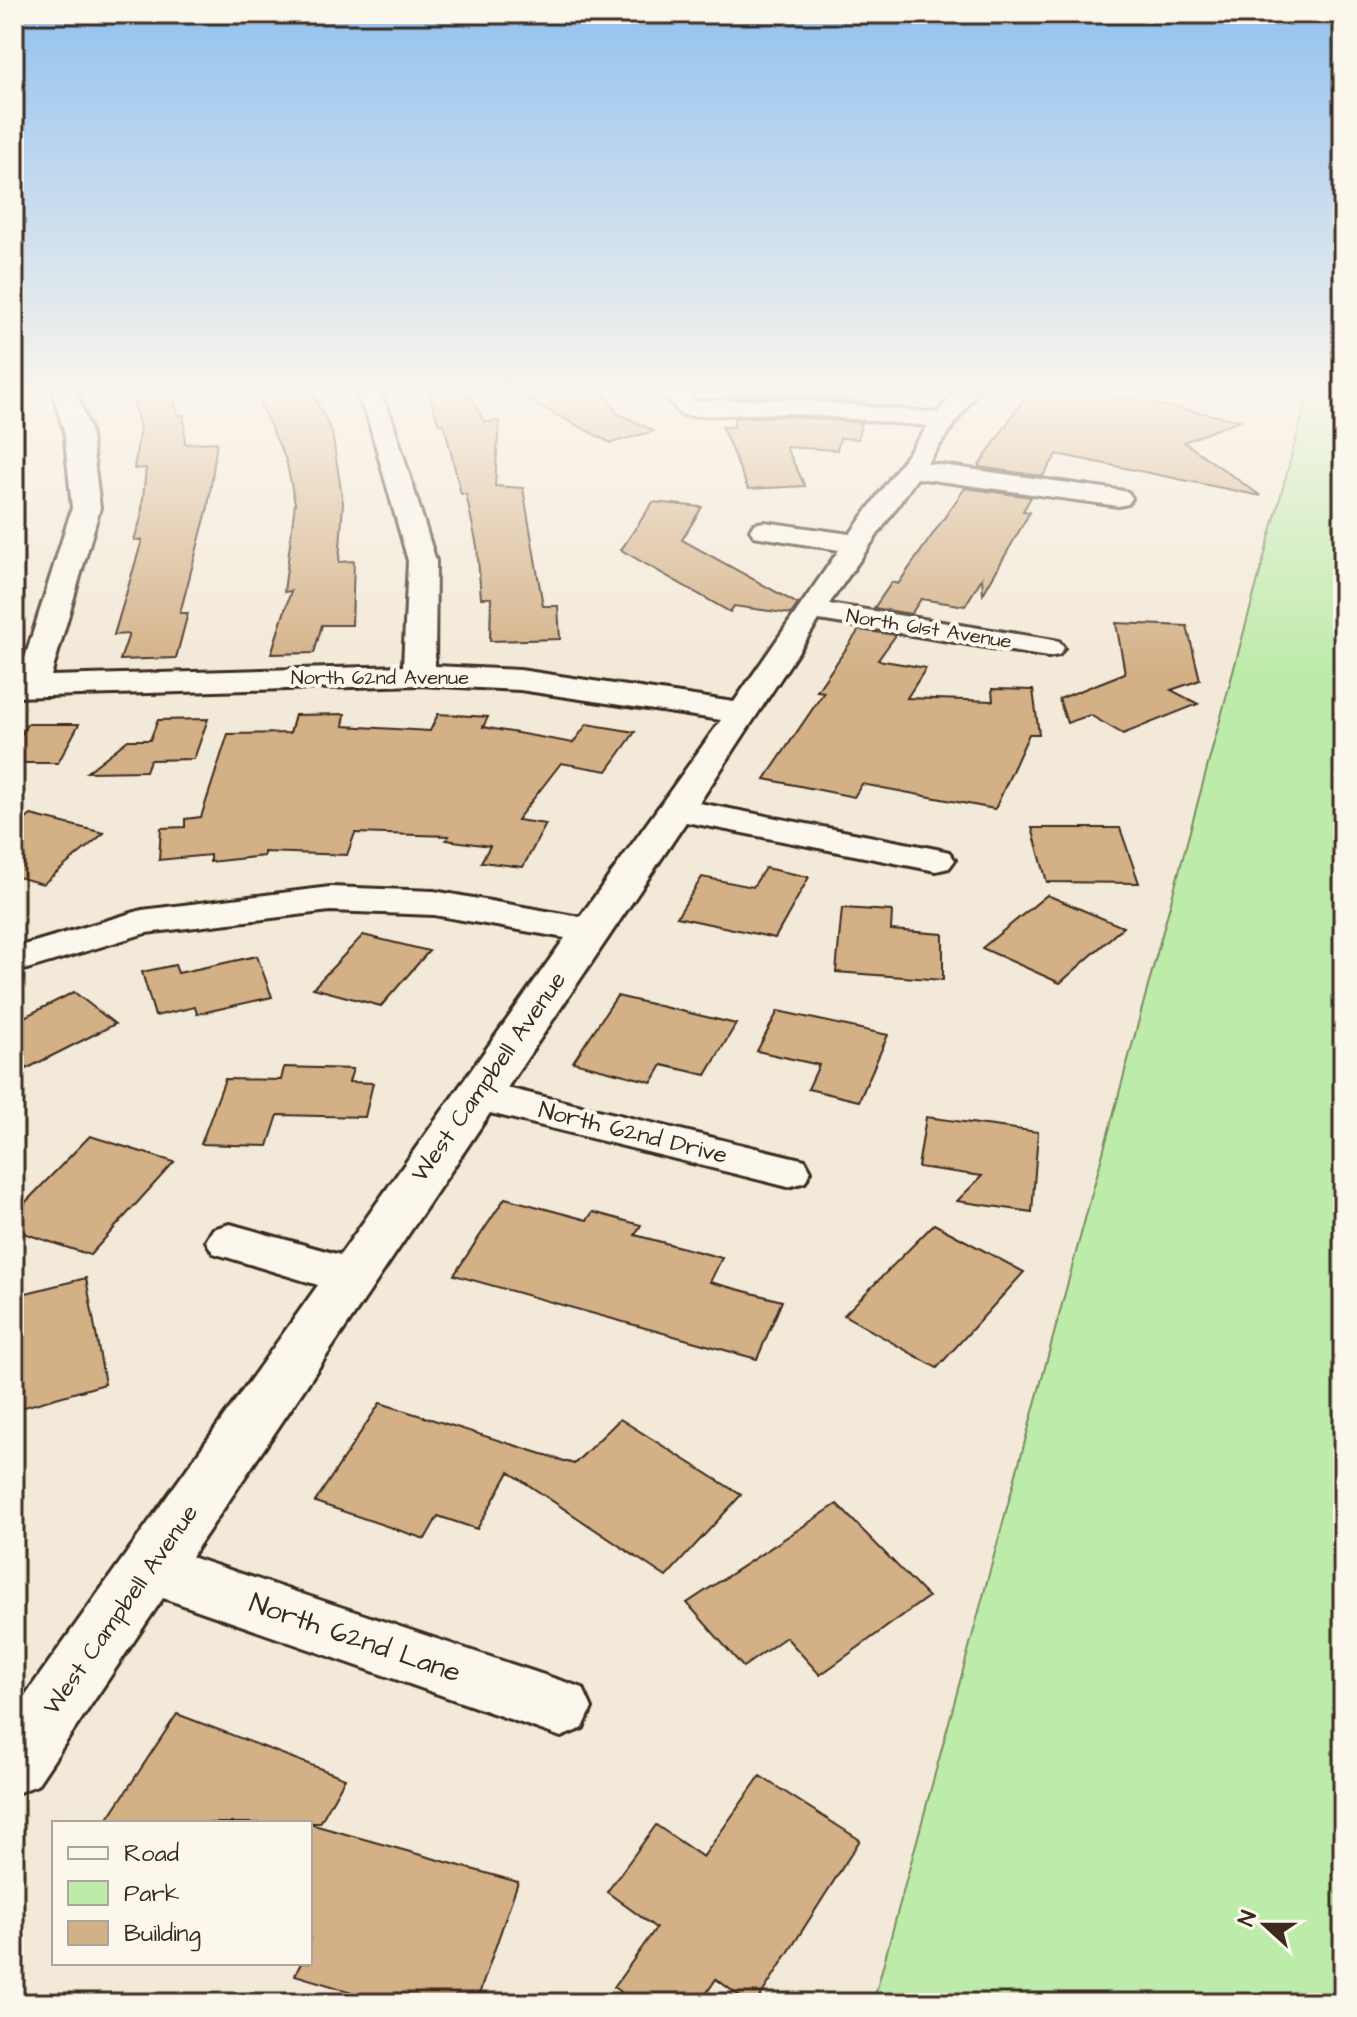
<svg xmlns="http://www.w3.org/2000/svg" width="1357" height="2017" viewBox="0 0 1357 2017" font-family="'Architects Daughter',sans-serif">
<rect width="100%" height="100%" fill="#f3e9d8"/>
<filter id="ink" filterUnits="userSpaceOnUse"><feTurbulence type="fractalNoise" baseFrequency=".0125" numOctaves="2"/><feDisplacementMap in="SourceGraphic" scale="16" xChannelSelector="R" yChannelSelector="G"/><feConvolveMatrix kernelMatrix="1 2 1 2 8 2 1 2 1" color-interpolation-filters="sRGB"/></filter>
<g filter="url(#ink)">
<path fill="#bdebaa" stroke="#7c8a64" stroke-width="2" d="M 1309,391 L 1343,391 L 1343,2003 L 873,2003 Z"/>
<g fill="#d3b086" stroke="#3b2a1e" stroke-width="2">
<path d="M 131,391 L 172,391 L 178,415 L 184,415 L 185,444 L 217,442 L 208,507 L 180,613 L 188,613 L 176,658 L 120,660 L 129,634 L 114,635 L 142,540 L 134,540 L 141,518 L 146,468 L 134,469 L 140,428 Z"/>
<path d="M 254,391 L 311,391 L 332,432 L 343,503 L 339,562 L 354,561 L 352,625 L 322,625 L 314,653 L 271,654 L 291,591 L 284,592 L 295,503 L 286,460 Z"/>
<path d="M 428,391 L 468,391 L 484,422 L 499,421 L 495,486 L 523,488 L 543,606 L 558,606 L 560,639 L 490,641 L 491,598 L 481,598 L 477,546 L 466,494 L 461,494 L 444,424 L 439,424 Z"/>
<path d="M 510,391 L 603,391 L 617,413 L 654,431 L 611,443 Z"/>
<path d="M 735,391 L 866,391 L 864,403 L 786,396 L 735,397 Z"/>
<path d="M 1029,391 L 1086,391 L 1240,420 L 1184,442 L 1261,496 L 1057,454 L 1043,476 L 978,467 Z"/>
<path d="M 786,416 L 861,423 L 858,439 L 840,438 L 837,450 L 786,447 L 805,486 L 748,489 L 722,427 L 734,427 L 734,418 Z"/>
<path d="M 965,488 L 1031,497 L 1023,511 L 1030,512 L 983,594 L 982,578 L 965,606 L 921,599 L 911,614 L 874,608 L 892,582 L 898,584 Z"/>
<path d="M 653,502 L 702,507 L 682,540 L 798,604 L 791,614 L 734,606 L 730,612 L 621,550 Z"/>
<path d="M 1116,623 L 1187,626 L 1200,680 L 1171,690 L 1198,704 L 1123,734 L 1090,715 L 1067,723 L 1059,699 L 1125,673 Z"/>
<path d="M 859,630 L 896,635 L 878,660 L 926,668 L 907,698 L 993,701 L 992,689 L 1033,690 L 1039,734 L 1029,734 L 995,809 L 862,784 L 854,797 L 765,779 L 824,692 L 817,691 Z"/>
<path d="M 345,714 L 343,726 L 430,731 L 438,714 L 488,717 L 483,727 L 573,743 L 587,724 L 635,732 L 607,771 L 561,763 L 517,820 L 546,824 L 523,867 L 481,862 L 490,846 L 446,840 L 449,836 L 355,833 L 347,855 L 264,852 L 264,856 L 210,862 L 210,855 L 159,860 L 161,828 L 185,827 L 185,819 L 201,817 L 228,734 L 290,733 L 295,715 Z"/>
<path d="M 208,719 L 194,759 L 150,760 L 146,771 L 87,772 L 128,740 L 150,740 L 158,720 Z"/>
<path d="M 27,724 L 79,724 L 58,763 L 14,763 L 14,747 Z"/>
<path d="M 31,815 L 104,833 L 43,884 L 14,876 L 14,829 Z"/>
<path d="M 1032,828 L 1120,828 L 1139,883 L 1047,882 Z"/>
<path d="M 765,868 L 809,877 L 775,938 L 677,917 L 702,877 L 753,887 Z"/>
<path d="M 1047,895 L 1123,927 L 1060,983 L 982,948 Z"/>
<path d="M 842,908 L 892,911 L 891,930 L 943,934 L 943,980 L 836,972 Z"/>
<path d="M 363,935 L 429,951 L 381,1006 L 313,988 Z"/>
<path d="M 257,956 L 272,997 L 197,1014 L 195,1007 L 155,1016 L 142,972 L 175,965 L 178,973 Z"/>
<path d="M 74,992 L 115,1024 L 14,1075 L 14,1022 Z"/>
<path d="M 617,996 L 736,1024 L 706,1075 L 662,1065 L 652,1082 L 573,1062 Z"/>
<path d="M 778,1011 L 888,1035 L 859,1101 L 808,1089 L 819,1065 L 757,1051 Z"/>
<path d="M 284,1067 L 353,1069 L 349,1082 L 373,1083 L 365,1117 L 278,1115 L 268,1146 L 201,1144 L 225,1079 L 281,1080 Z"/>
<path d="M 926,1117 L 1038,1132 L 1032,1212 L 957,1201 L 982,1176 L 918,1167 Z"/>
<path d="M 90,1136 L 174,1162 L 90,1255 L 14,1230 L 14,1214 Z"/>
<path d="M 505,1198 L 587,1220 L 593,1212 L 641,1225 L 635,1235 L 722,1258 L 710,1282 L 782,1301 L 757,1359 L 454,1275 Z"/>
<path d="M 934,1224 L 1024,1272 L 937,1368 L 844,1315 Z"/>
<path d="M 86,1278 L 105,1384 L 14,1410 L 14,1296 Z"/>
<path d="M 380,1403 L 574,1464 L 620,1419 L 741,1495 L 666,1577 L 509,1472 L 477,1529 L 438,1516 L 425,1539 L 315,1502 Z"/>
<path d="M 837,1504 L 928,1597 L 820,1675 L 786,1637 L 743,1667 L 687,1603 Z"/>
<path d="M 177,1714 L 345,1778 L 320,1823 L 105,1823 Z"/>
<path d="M 760,1776 L 860,1840 L 756,2003 L 749,2003 L 716,1979 L 700,2003 L 636,2003 L 614,1987 L 656,1928 L 607,1892 L 656,1825 L 703,1857 Z"/>
<path d="M 310,1824 L 518,1882 L 476,2003 L 388,2003 L 295,1975 L 301,1963 L 310,1963 Z"/>
</g>
<g fill="none" stroke-linecap="round" stroke-linejoin="round">
<g stroke="#3b2a1e" stroke-width="6">
<path id="minor" d="M 52,391 L 76,391 L 90,430 L 100,508 L 51,676 L 403,666 L 408,561 L 368,419 L 355,391 L 379,391 L 392,419 L 436,561 L 435,666 L 520,670 L 734,702 L 839,550 L 754,536 L 750,530 L 754,524 L 764,522 L 850,534 L 928,426 L 786,413 L 689,416 L 680,414 L 661,391 L 686,391 L 695,401 L 786,399 L 938,413 L 954,391 L 978,391 L 927,463 L 1118,490 L 1128,492 L 1132,498 L 1128,504 L 1118,506 L 917,478 L 829,604 L 1048,639 L 1059,641 L 1064,648 L 1059,655 L 1048,657 L 819,620 L 699,803 L 936,849 L 949,852 L 955,860 L 949,868 L 936,871 L 686,822 L 507,1088 L 805,1160 L 811,1171 L 805,1182 L 788,1187 L 490,1113 L 191,1557 L 583,1688 L 592,1708 L 583,1728 L 561,1737 L 163,1598 L 37,1785 L 14,1794 L 14,1711 L 318,1285 L 213,1253 L 206,1241 L 213,1229 L 230,1224 L 340,1255 L 565,938 L 434,915 L 330,911 L 146,933 L 14,973 L 14,948 L 142,910 L 330,887 L 434,891 L 580,917 L 721,720 L 520,690 L 419,685 L 14,697 L 14,677 L 19,677 L 72,508 L 64,430 Z"/>
</g>
<use href="#minor" fill="#fbf7ec" fill-rule="evenodd"/>
</g>
</g>
<linearGradient id="sky" x2="0" y2="1"><stop stop-color="#92c1ef"/><stop offset="0.58" stop-color="#faf5ed"/><stop offset="1" stop-color="#faf5ed" stop-opacity="0"/></linearGradient>
<rect width="1357" height="674" fill="url(#sky)"/>
<g text-anchor="middle" dominant-baseline="central" stroke-width="8" stroke-linejoin="round" paint-order="stroke">
<g font-size="20" fill="#3b2a1e" stroke="#fbf7ec">
<text transform="translate(929 629) rotate(9)">North 61st Avenue</text>
<text x="380" y="678">North 62nd Avenue</text>
</g>
<g font-size="24" fill="#3b2a1e" stroke="#fbf7ec">
<text transform="translate(489 1077) rotate(-55)">West Campbell Avenue</text>
<text transform="translate(633 1133) rotate(14)">North 62nd Drive</text>
<text transform="translate(121 1610) rotate(-55)">West Campbell Avenue</text>
</g>
<g font-size="28" fill="#3b2a1e" stroke="#fbf7ec">
<text transform="translate(355 1638) rotate(19)">North 62nd Lane</text>
</g>
</g>
<rect width="1357" height="2017" fill="none" stroke="#fbf7ec" stroke-width="48"/>
<rect x="24" y="24" width="1309" height="1969" fill="none" stroke="#3b2a1e" stroke-width="3" filter="url(#ink)"/>
<rect x="52" y="1821" width="260" height="144" fill="#fbf7ec" stroke="#aea59a" stroke-width="2"/>
<rect x="68" y="1847" width="40" height="12" fill="#fbf7ec" stroke="#aea59a" stroke-width="2"/>
<text x="124" y="1861" font-size="24" fill="#3b2a1e">Road</text>
<rect x="68" y="1881" width="40" height="24" fill="#bdebaa" stroke="#aea59a" stroke-width="2"/>
<text x="124" y="1901" font-size="24" fill="#3b2a1e">Park</text>
<rect x="68" y="1921" width="40" height="24" fill="#d3b086" stroke="#aea59a" stroke-width="2"/>
<text x="124" y="1941" font-size="24" fill="#3b2a1e">Building</text>
<g transform="translate(1265 1925) rotate(291)" stroke="#fbf7ec" stroke-width="6" paint-order="stroke">
<path d="M0-6L14 30L0 20L-14 30Z" fill="#3b2a1e"/>
<text y="-12" font-size="22" font-weight="bold" text-anchor="middle" fill="#3b2a1e">N</text>
</g>
</svg>
